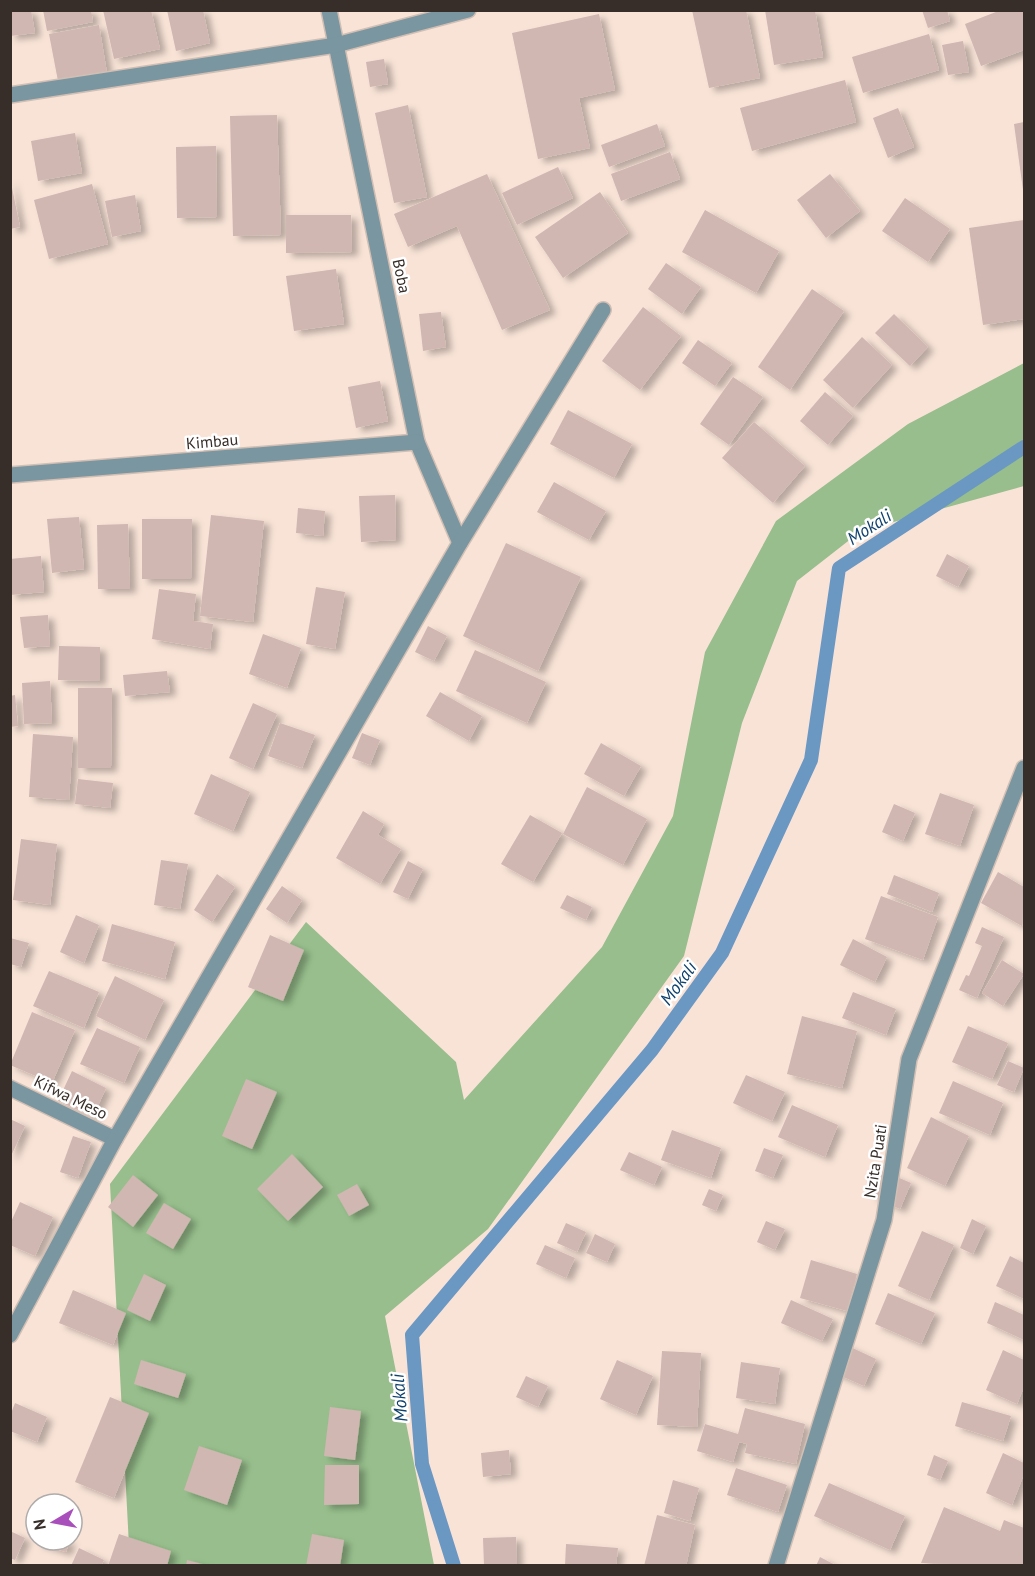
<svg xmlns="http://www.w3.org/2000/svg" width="1035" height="1576" viewBox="0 0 1035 1576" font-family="'PT Sans',sans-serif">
<defs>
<filter id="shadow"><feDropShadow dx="6" dy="4" stdDeviation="3" flood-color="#0004"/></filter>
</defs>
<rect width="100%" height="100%" fill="#f9e3d7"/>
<path fill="#97be8c" d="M 1024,363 L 1024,486 L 861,531 L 797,581 L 742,723 L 684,956 L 488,1229 L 385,1316 L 434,1565 L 130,1565 L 110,1184 L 306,922 L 456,1062 L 464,1100 L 602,947 L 673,816 L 705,652 L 776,521 L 908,424 Z"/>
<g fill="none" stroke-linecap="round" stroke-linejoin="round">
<path stroke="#6b97c3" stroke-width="14" d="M 454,1566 L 422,1464 L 412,1335 L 652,1050 L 722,953 L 811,760 L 839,568 L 1024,447"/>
</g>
<g fill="#d0b7b2" filter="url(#shadow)">
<path d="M 10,10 L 31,10 L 35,33 L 10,36 Z"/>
<path d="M 43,10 L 91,10 L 93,22 L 47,31 Z"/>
<path d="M 103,10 L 151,10 L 160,49 L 114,59 Z"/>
<path d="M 167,10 L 203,10 L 210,43 L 176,51 Z"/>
<path d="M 692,10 L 746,10 L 760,78 L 709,88 Z"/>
<path d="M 765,10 L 815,10 L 823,57 L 774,65 Z"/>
<path d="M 922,10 L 947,10 L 950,21 L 928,28 Z"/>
<path d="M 1001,10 L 1024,10 L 1024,50 L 981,66 L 965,24 Z"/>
<path d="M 599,14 L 615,90 L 579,98 L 590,148 L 538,159 L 512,33 Z"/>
<path d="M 99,25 L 107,73 L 58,81 L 49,34 Z"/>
<path d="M 929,34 L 939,70 L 863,93 L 852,57 Z"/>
<path d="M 963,41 L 969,72 L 948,75 L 942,45 Z"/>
<path d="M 384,59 L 388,84 L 370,87 L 366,62 Z"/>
<path d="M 845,80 L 856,122 L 752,151 L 740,108 Z"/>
<path d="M 408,105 L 427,197 L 394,203 L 375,113 Z"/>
<path d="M 898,108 L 914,147 L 888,158 L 873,118 Z"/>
<path d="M 277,115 L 281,235 L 233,236 L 230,116 Z"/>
<path d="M 1024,122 L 1024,189 L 1023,190 L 1014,124 Z"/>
<path d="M 657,124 L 665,146 L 609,167 L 601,145 Z"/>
<path d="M 75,133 L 82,173 L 38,181 L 31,141 Z"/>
<path d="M 216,146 L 217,217 L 177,218 L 176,147 Z"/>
<path d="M 670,152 L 680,179 L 621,201 L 611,174 Z"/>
<path d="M 558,167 L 573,198 L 517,225 L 502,193 Z"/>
<path d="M 487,174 L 550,310 L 502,330 L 457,226 L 408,247 L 394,214 Z"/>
<path d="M 830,174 L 860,211 L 826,238 L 797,200 Z"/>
<path d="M 10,178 L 20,227 L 10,229 Z"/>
<path d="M 92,184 L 108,244 L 49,259 L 34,200 Z"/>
<path d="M 600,192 L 628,233 L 563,278 L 535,237 Z"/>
<path d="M 135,195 L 141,231 L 112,237 L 105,201 Z"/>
<path d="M 905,198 L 950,229 L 928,262 L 882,231 Z"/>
<path d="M 705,210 L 779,251 L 756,293 L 682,252 Z"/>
<path d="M 286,215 L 351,215 L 352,252 L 286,253 Z"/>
<path d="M 1024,220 L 1024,319 L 983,325 L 969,228 Z"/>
<path d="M 666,263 L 701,287 L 682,314 L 648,289 Z"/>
<path d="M 336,269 L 344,324 L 294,331 L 286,276 Z"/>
<path d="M 812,289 L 844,311 L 790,390 L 758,367 Z"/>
<path d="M 643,307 L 681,336 L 640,390 L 602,361 Z"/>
<path d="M 441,312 L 446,347 L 423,351 L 419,314 Z"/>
<path d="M 894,314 L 928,347 L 910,366 L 875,333 Z"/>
<path d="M 862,337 L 892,365 L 853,408 L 823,380 Z"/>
<path d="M 698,340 L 732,363 L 715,386 L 682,363 Z"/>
<path d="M 733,377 L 763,397 L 729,445 L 700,424 Z"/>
<path d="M 380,381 L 388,421 L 356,428 L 348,387 Z"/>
<path d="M 825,392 L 853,416 L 828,445 L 800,421 Z"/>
<path d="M 568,410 L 632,444 L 614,478 L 550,444 Z"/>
<path d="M 754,422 L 805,466 L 773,503 L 722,458 Z"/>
<path d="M 554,482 L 606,511 L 589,540 L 537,512 Z"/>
<path d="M 395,495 L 396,540 L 361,542 L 359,496 Z"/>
<path d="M 298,508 L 325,511 L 323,536 L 296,533 Z"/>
<path d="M 211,515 L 264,521 L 253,622 L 200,616 Z"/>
<path d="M 79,517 L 84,569 L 52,573 L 47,519 Z"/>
<path d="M 142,519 L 192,519 L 191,579 L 142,579 Z"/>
<path d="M 128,524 L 130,589 L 98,589 L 97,525 Z"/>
<path d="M 506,543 L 581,577 L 538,671 L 463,636 Z"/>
<path d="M 947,554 L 969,566 L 958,587 L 936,576 Z"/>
<path d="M 41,556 L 44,592 L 10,595 L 10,559 Z"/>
<path d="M 316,587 L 345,592 L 335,649 L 306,644 Z"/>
<path d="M 159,589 L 196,594 L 193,621 L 213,624 L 210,649 L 152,639 Z"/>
<path d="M 48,615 L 50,646 L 24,648 L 20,617 Z"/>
<path d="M 428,626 L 447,636 L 434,661 L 415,652 Z"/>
<path d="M 263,634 L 301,648 L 287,688 L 249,674 Z"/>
<path d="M 59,646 L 100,647 L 100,681 L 58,680 Z"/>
<path d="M 475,650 L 546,682 L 527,723 L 456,691 Z"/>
<path d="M 167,671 L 170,692 L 125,696 L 123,675 Z"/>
<path d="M 50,681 L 52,723 L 24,724 L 22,683 Z"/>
<path d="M 78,688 L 112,688 L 111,768 L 78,768 Z"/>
<path d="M 440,692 L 482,716 L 469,741 L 426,716 Z"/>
<path d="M 15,695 L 18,726 L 10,727 L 10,696 Z"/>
<path d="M 253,703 L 277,714 L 253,769 L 229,758 Z"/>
<path d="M 280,723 L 315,735 L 302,768 L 268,756 Z"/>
<path d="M 362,733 L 380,740 L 370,765 L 352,758 Z"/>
<path d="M 33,734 L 73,737 L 69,800 L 29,797 Z"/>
<path d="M 601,743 L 641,766 L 624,796 L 584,774 Z"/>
<path d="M 211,774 L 250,792 L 233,831 L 194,814 Z"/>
<path d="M 78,779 L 113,783 L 110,808 L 75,804 Z"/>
<path d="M 587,787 L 647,819 L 623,865 L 563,834 Z"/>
<path d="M 940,793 L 974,805 L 960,846 L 925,834 Z"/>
<path d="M 894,804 L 915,813 L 903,841 L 882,832 Z"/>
<path d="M 363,811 L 384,824 L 378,835 L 401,849 L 380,884 L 336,858 Z"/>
<path d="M 530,815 L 562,833 L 533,882 L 501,864 Z"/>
<path d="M 21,839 L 57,844 L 50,905 L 13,900 Z"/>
<path d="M 161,860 L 188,864 L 180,909 L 154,905 Z"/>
<path d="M 408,861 L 423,869 L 408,899 L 393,892 Z"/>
<path d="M 998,872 L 1024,887 L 1022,926 L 981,903 Z"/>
<path d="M 217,874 L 235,887 L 212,922 L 194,910 Z"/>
<path d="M 894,875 L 939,893 L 932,912 L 887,894 Z"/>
<path d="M 282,886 L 302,900 L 287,923 L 266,909 Z"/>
<path d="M 567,895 L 592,907 L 586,920 L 560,908 Z"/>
<path d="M 881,896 L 938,917 L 923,960 L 865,939 Z"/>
<path d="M 76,915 L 99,925 L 84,963 L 60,952 Z"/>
<path d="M 112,924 L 175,942 L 165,979 L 102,961 Z"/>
<path d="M 982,927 L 1004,937 L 977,998 L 959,990 L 966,975 L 969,976 L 982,946 L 975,943 Z"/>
<path d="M 270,935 L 304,950 L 283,1001 L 248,987 Z"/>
<path d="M 10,938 L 29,943 L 21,967 L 10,964 Z"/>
<path d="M 853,939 L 887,957 L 875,982 L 840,965 Z"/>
<path d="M 1002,960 L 1024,974 L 1003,1006 L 982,993 Z"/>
<path d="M 49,971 L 99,992 L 84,1028 L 33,1006 Z"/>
<path d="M 115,976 L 164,1000 L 145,1040 L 96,1016 Z"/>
<path d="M 853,992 L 896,1009 L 886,1035 L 842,1018 Z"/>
<path d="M 32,1012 L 75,1030 L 52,1083 L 10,1065 Z"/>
<path d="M 802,1016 L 857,1031 L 842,1088 L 787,1074 Z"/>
<path d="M 968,1026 L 1008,1043 L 992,1079 L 952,1062 Z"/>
<path d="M 97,1028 L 140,1047 L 124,1083 L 80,1064 Z"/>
<path d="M 1008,1061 L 1024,1068 L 1014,1092 L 997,1085 Z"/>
<path d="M 72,1071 L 106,1088 L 93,1117 L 58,1101 Z"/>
<path d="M 746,1075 L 785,1092 L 772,1121 L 733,1103 Z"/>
<path d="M 246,1079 L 277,1092 L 252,1149 L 222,1136 Z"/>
<path d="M 953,1081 L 1003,1103 L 990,1135 L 939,1113 Z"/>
<path d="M 792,1105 L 838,1125 L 825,1157 L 778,1137 Z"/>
<path d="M 931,1117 L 969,1136 L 945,1186 L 907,1168 Z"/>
<path d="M 10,1119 L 25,1126 L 10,1158 Z"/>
<path d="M 672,1130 L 721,1148 L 711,1178 L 661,1160 Z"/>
<path d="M 73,1136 L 91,1142 L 78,1178 L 60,1172 Z"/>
<path d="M 764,1148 L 783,1155 L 773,1178 L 755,1171 Z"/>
<path d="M 629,1152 L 662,1167 L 654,1185 L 620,1170 Z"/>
<path d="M 292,1154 L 323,1187 L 288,1221 L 257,1189 Z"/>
<path d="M 883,1171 L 911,1183 L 900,1209 L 871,1196 Z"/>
<path d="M 133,1175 L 158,1195 L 133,1227 L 108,1207 Z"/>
<path d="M 357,1184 L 369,1205 L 349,1216 L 337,1195 Z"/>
<path d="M 709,1189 L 723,1195 L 716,1211 L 702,1205 Z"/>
<path d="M 20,1202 L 53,1217 L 35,1256 L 10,1245 L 10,1224 Z"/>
<path d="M 164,1203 L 191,1219 L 173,1249 L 146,1233 Z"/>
<path d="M 972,1219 L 986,1226 L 973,1254 L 960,1248 Z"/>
<path d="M 766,1221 L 785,1229 L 775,1250 L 757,1242 Z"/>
<path d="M 566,1223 L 586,1232 L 577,1252 L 557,1243 Z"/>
<path d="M 922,1231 L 954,1245 L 929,1300 L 898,1286 Z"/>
<path d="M 595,1234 L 615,1244 L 607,1262 L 586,1253 Z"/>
<path d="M 545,1245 L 575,1258 L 566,1278 L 536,1264 Z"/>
<path d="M 1010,1256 L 1024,1263 L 1024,1299 L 996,1286 Z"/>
<path d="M 811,1260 L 857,1274 L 847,1311 L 800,1298 Z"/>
<path d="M 144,1274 L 166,1285 L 150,1321 L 127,1310 Z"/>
<path d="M 73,1290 L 126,1313 L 113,1345 L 59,1323 Z"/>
<path d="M 888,1293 L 935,1313 L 921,1344 L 875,1324 Z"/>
<path d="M 791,1300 L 833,1319 L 822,1341 L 781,1323 Z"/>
<path d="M 995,1302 L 1024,1315 L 1024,1340 L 987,1323 Z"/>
<path d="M 844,1344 L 876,1359 L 864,1386 L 832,1372 Z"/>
<path d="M 1003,1350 L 1024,1360 L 1024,1387 L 1017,1404 L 986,1390 Z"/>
<path d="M 662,1351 L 701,1353 L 697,1427 L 657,1425 Z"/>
<path d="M 141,1360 L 186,1374 L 178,1398 L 134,1384 Z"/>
<path d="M 617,1360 L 653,1376 L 636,1415 L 600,1399 Z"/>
<path d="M 741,1362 L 780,1368 L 775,1404 L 736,1398 Z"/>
<path d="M 526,1376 L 548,1386 L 538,1407 L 516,1397 Z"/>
<path d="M 110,1397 L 149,1413 L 114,1498 L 75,1482 Z"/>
<path d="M 962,1402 L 1011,1416 L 1003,1441 L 955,1426 Z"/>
<path d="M 15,1403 L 47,1417 L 37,1442 L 10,1431 L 10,1416 Z"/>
<path d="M 330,1407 L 361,1411 L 355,1460 L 324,1456 Z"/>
<path d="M 745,1408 L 805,1424 L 796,1464 L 745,1453 L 747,1444 L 739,1442 L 733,1462 L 697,1451 L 705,1424 L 738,1434 Z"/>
<path d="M 199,1446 L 242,1460 L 227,1505 L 184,1490 Z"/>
<path d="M 509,1450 L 511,1474 L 483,1477 L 481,1453 Z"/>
<path d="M 1003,1453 L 1024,1463 L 1024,1474 L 1012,1505 L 986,1493 Z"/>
<path d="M 934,1455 L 948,1461 L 940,1480 L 927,1475 Z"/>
<path d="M 325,1465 L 359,1465 L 359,1504 L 324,1505 Z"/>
<path d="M 736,1468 L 787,1485 L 778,1512 L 727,1495 Z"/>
<path d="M 673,1480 L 699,1488 L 690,1521 L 664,1513 Z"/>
<path d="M 829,1483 L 905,1516 L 890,1550 L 814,1516 Z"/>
<path d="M 944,1507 L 1000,1531 L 1004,1520 L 1024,1528 L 1024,1566 L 921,1563 Z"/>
<path d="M 657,1515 L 695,1525 L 686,1566 L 644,1566 Z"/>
<path d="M 10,1531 L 25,1538 L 15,1560 L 10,1558 Z"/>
<path d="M 119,1534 L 171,1551 L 167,1566 L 108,1566 Z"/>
<path d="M 312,1534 L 344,1540 L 340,1566 L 306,1566 Z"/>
<path d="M 516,1537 L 517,1566 L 484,1566 L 483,1538 Z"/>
<path d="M 37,1540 L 70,1540 L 66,1552 L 36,1543 Z"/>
<path d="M 566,1544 L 618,1548 L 616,1566 L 565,1566 Z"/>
<path d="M 79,1548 L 104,1560 L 101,1566 L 71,1566 Z"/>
<path d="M 820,1557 L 837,1566 L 816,1566 Z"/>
<path d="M 187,1560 L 206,1565 L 206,1566 L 186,1566 Z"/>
</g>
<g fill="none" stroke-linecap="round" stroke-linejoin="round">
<g stroke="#d2bfb4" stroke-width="18">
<g id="minor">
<path d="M 329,10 L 417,442 L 460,543"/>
<path d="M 10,95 L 336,45 L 468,10"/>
<path d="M 10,475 L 417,442"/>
<path d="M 10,1088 L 115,1139"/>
<path d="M 10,1335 L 115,1139 L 460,543 L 603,310"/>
<path d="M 776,1566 L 884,1220 L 909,1059 L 1024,768"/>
</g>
</g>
<use href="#minor" stroke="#7996a1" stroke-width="15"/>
</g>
<g text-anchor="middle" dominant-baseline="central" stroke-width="5" stroke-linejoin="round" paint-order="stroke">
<g font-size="16" fill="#372e2a" stroke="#fff">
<text transform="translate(402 276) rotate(78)">Boba</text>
<text transform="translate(212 441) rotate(-5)">Kimbau</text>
<text transform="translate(71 1097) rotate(26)">Kifwa Meso</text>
<text transform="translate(875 1161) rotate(-81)">Nzita Puati</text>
</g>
<g font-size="18" font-style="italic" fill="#10416c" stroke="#fff">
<text transform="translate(869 527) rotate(-33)">Mokali</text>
<text transform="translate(678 983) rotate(-54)">Mokali</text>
<text transform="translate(399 1398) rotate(-95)">Mokali</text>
</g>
</g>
<rect width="1035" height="1576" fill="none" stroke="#372e2a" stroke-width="24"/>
<g transform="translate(54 1522) rotate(260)"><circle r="28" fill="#ffffff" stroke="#afabaa" stroke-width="1.5"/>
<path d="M0-4.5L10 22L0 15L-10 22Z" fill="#a94fbb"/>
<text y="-9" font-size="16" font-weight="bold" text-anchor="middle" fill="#372e2a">N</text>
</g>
</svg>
